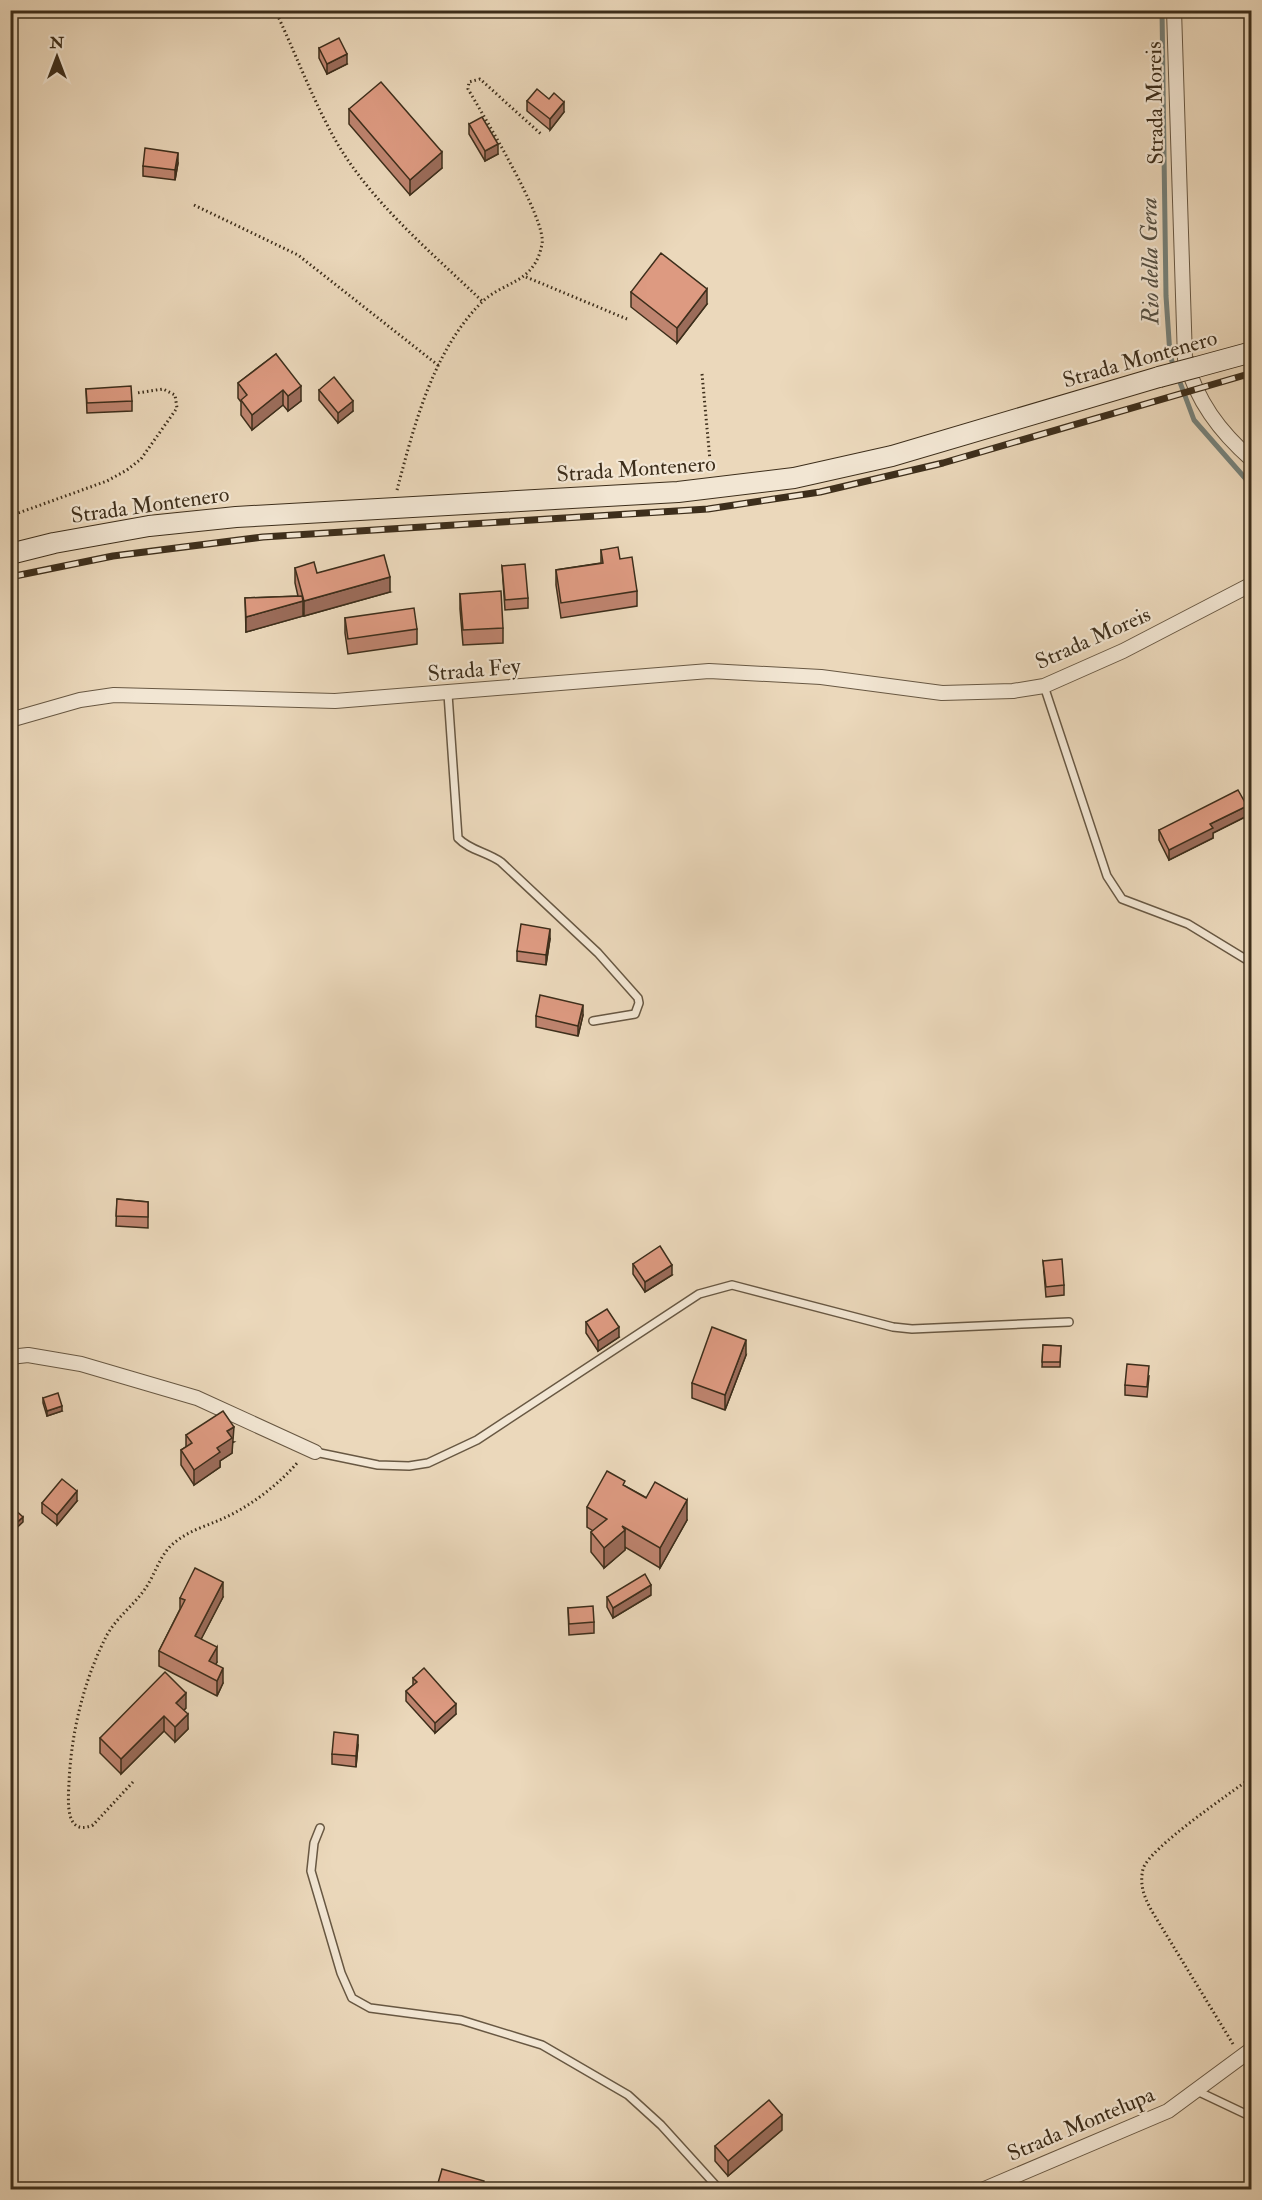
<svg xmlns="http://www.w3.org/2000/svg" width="1262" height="2200" viewBox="0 0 1262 2200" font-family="'IM FELL Double Pica',serif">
<rect width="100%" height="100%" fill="#ebd8bb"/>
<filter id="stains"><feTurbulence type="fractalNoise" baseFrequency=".00333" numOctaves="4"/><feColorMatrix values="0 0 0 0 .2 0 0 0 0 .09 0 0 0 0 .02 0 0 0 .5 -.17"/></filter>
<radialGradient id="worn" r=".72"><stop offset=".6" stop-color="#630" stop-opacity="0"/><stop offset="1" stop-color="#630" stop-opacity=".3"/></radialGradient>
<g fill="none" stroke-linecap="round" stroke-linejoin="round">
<g stroke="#76817a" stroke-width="5">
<path d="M 1162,10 L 1166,296 L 1170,355 L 1174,368"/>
<path d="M 1178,377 L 1194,420 L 1252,486"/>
</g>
<g stroke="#685843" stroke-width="10">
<g id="service">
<path d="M 1044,686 L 1107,876 L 1122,899 L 1188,924 L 1252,963"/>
<path d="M 448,694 L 458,838 C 469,850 487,852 501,862 L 598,953 L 638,998 L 639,1003 L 635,1014 L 593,1021"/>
<path d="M 315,1452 L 378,1465 L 409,1466 L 428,1463 L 477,1440 L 699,1294 L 732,1285 L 893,1327 L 912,1329 L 1069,1322"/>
<path d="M 320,1828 L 314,1843 L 311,1871 L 341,1973 L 352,1998 L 370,2008 L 461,2020 L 542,2045 L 628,2095 L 661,2125 L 720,2190"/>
<path d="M 1195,2090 L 1252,2117"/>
</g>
</g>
<g stroke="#685843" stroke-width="16">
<g id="minor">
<path d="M 1174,10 L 1185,359 C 1197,401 1219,431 1252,460"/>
<path d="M 10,720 L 80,700 L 114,695 L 335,701 L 709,671 L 821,677 L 942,693 L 1013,691 L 1044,686 L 1123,651 L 1252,584"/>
<path d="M 10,1357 L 28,1355 L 81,1364 L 197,1398 L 315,1452"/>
<path d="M 982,2190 L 1168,2111 L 1252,2049"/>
</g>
</g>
<g stroke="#3d2e1b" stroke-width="22">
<g id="secondary">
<path d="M 1197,367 L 1252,352"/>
<path d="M 10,554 L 54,543 L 149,526 L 236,517 L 678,492 L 794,478 L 892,456 L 1159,377"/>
</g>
</g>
<g stroke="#3d2e1b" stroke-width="3" stroke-dasharray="1.5 3" stroke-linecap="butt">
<path d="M 275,10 C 296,54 313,101 337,143 C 373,204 431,252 482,301"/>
<path d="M 194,205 L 298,255 L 439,366"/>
<path d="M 526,277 L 627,319"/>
<path d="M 702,374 L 711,471"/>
<path d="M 397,490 C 414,426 432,354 479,305 C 502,280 534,286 542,244 C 547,220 483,115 468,89 L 469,82 L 480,79 L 542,135"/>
<path d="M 10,516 L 107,481 L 127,470 L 141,459 L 177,408 L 175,395 L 163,389 L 137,393"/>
<path d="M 133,1782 L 93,1825 C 65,1837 68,1802 69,1783 C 71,1733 84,1679 107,1635 C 117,1617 134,1605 145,1589 C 155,1575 160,1554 174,1543 C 188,1531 206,1526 222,1519 C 251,1506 278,1485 298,1462"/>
<path d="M 1233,2044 L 1153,1913 C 1145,1899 1139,1886 1143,1869 C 1149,1848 1231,1793 1252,1777"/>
</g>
<use href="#service" stroke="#f2e6d3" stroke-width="7"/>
<use href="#minor" stroke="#f2e6d3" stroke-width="14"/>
<use href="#secondary" stroke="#f2e6d3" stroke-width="20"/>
<g stroke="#3d2e1b" stroke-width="7">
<path id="rail" d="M 10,577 L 113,556 L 263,537 L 708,509 L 820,492 L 943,463 L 1252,373"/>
</g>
<use href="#rail" stroke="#f2e6d3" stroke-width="4.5" stroke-dasharray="14" stroke-linecap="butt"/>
<g stroke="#3d2e1b" stroke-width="22" stroke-linecap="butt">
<path id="secondary-bridge" d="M 1159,377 L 1197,367"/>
</g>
<use href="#secondary-bridge" stroke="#f2e6d3" stroke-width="20"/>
</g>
<g fill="#be846f" stroke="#3d2e1b" stroke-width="1.5">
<path d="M 1251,39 L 1251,90 L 1247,55 L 1247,40 Z"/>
<path d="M 319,48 L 347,64 L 327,74 L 319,58 Z"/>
<path d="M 1248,97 L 1251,97 L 1251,135 L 1248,112 Z"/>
<path d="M 527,101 L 564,112 L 550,130 L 527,111 Z"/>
<path d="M 349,109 L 442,168 L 410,195 L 349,124 Z"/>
<path d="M 469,124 L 498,154 L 485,161 L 469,134 Z"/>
<path d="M 178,163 L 175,180 L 143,176 L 143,166 Z"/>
<path d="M 631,292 L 707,304 L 677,343 L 631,307 Z"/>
<path d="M 276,354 L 301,401 L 288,411 L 283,405 L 252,430 L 241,415 L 241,402 L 238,398 L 238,383 Z"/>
<path d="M 86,389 L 132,401 L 132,411 L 87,413 Z"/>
<path d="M 319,390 L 353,411 L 338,423 L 319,400 Z"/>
<path d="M 601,550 L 620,559 L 637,591 L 637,606 L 561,618 L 556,585 L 556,570 L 601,563 Z"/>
<path d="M 502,566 L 528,598 L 528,608 L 505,610 Z"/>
<path d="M 295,568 L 317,573 L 390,592 L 304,616 L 303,612 L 303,616 L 246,632 L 245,598 L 298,596 L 295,583 Z"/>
<path d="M 460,594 L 503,628 L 503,643 L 463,645 L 460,609 Z"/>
<path d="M 345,618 L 417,629 L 417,644 L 348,654 L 345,633 Z"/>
<path d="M 1247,816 L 1213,833 L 1213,838 L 1169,860 L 1159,840 L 1159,830 Z"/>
<path d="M 550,939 L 546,965 L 517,961 L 517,951 Z"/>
<path d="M 583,1015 L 578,1036 L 536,1027 L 536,1016 Z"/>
<path d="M 117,1199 L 148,1202 L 148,1228 L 116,1226 Z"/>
<path d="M 1043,1261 L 1064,1285 L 1064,1295 L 1046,1297 Z"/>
<path d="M 633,1264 L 672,1275 L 645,1292 L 633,1274 Z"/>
<path d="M 586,1322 L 619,1337 L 598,1351 L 586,1333 Z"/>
<path d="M 1043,1345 L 1061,1346 L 1060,1367 L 1042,1367 Z"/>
<path d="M 746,1355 L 725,1410 L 692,1398 L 692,1383 Z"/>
<path d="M 1149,1376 L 1147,1397 L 1125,1395 L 1125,1385 Z"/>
<path d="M 43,1398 L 62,1411 L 47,1416 L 43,1403 Z"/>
<path d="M 186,1435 L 234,1442 L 232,1443 L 232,1453 L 220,1461 L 220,1467 L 194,1485 L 181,1465 L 181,1450 L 186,1447 Z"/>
<path d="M 625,1486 L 687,1520 L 660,1568 L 625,1547 L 625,1550 L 604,1568 L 591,1552 L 591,1532 L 593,1531 L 587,1527 L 587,1507 Z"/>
<path d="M 77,1501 L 57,1525 L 42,1513 L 42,1503 Z"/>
<path d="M 651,1595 L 613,1618 L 607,1607 L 607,1597 Z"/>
<path d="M 223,1597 L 201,1639 L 217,1662 L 215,1665 L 223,1683 L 217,1696 L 159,1666 L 159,1651 L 180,1609 L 180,1598 Z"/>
<path d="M 568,1608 L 594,1622 L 594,1633 L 569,1635 Z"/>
<path d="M 413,1678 L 456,1714 L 435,1733 L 406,1701 L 406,1691 L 413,1685 Z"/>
<path d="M 186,1708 L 184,1710 L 188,1729 L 175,1742 L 164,1731 L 121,1774 L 100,1753 L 100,1738 Z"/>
<path d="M 358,1745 L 356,1767 L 332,1764 L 332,1754 Z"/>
<path d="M 782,2130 L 728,2176 L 715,2161 L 715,2146 Z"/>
</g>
<g fill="#9b6c5a" stroke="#3d2e1b" stroke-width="1.5">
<path d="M 347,54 L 347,64 L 327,74 L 327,64 Z"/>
<path d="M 564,102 L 564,112 L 550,130 L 550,119 Z"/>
<path d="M 498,144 L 498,154 L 485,161 L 485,151 Z"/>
<path d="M 442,152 L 442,168 L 410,195 L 410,180 Z"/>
<path d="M 178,153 L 178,163 L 175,180 L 175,170 Z"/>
<path d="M 707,289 L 707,304 L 677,343 L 677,328 Z"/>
<path d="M 301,386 L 301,401 L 288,411 L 288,396 Z"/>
<path d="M 283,390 L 283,405 L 252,430 L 252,415 Z"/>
<path d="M 353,401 L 353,411 L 338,423 L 338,413 Z"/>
<path d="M 390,577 L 390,592 L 304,616 L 304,601 Z"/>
<path d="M 303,601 L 303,616 L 246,632 L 246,617 Z"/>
<path d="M 1247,806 L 1247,816 L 1213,833 L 1213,838 L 1169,860 L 1169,850 L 1210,824 Z"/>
<path d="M 550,929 L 550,939 L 546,965 L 546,955 Z"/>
<path d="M 583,1005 L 583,1015 L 578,1036 L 578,1026 Z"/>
<path d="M 672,1265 L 672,1275 L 645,1292 L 645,1282 Z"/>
<path d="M 619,1327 L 619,1337 L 598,1351 L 598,1341 Z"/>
<path d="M 746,1340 L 746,1355 L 725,1410 L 725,1395 Z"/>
<path d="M 62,1406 L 62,1411 L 47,1416 L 47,1411 Z"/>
<path d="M 234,1427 L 232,1453 L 220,1461 L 220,1467 L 194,1485 L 194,1470 L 217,1448 L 227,1431 Z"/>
<path d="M 77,1491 L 77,1501 L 57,1525 L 57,1515 Z"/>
<path d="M 687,1500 L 687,1520 L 660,1568 L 660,1548 Z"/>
<path d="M 23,1517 L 23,1522 L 12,1532 L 12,1527 Z"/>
<path d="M 625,1530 L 625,1550 L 604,1568 L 604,1548 Z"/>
<path d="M 223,1582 L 223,1597 L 195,1651 L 195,1636 Z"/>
<path d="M 651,1585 L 651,1595 L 613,1618 L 613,1608 Z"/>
<path d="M 217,1647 L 217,1662 L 209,1677 L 209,1661 Z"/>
<path d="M 223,1668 L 223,1683 L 217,1696 L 217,1681 Z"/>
<path d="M 186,1693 L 186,1708 L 176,1718 L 176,1703 Z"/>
<path d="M 456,1704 L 456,1714 L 435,1733 L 435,1723 Z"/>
<path d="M 188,1714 L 188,1729 L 175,1742 L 175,1727 Z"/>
<path d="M 164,1716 L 164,1731 L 121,1774 L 121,1759 Z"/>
<path d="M 358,1735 L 358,1745 L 356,1767 L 356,1756 Z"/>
<path d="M 782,2115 L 782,2130 L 728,2176 L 728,2161 Z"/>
</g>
<g fill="#dd9a81" stroke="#3d2e1b" stroke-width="1.5">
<path d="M 339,38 L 347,54 L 327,64 L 319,48 Z"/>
<path d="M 1251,39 L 1251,75 L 1247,40 Z"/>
<path d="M 381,82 L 442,152 L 410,180 L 349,109 Z"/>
<path d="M 537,89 L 549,99 L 554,93 L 564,102 L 550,119 L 527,101 Z"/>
<path d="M 1248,97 L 1251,97 L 1251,120 Z"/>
<path d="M 482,117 L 498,144 L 485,151 L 469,124 Z"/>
<path d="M 145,148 L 178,153 L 175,170 L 143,166 Z"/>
<path d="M 661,253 L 707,289 L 677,328 L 631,292 Z"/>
<path d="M 276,354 L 301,386 L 288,396 L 283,390 L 252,415 L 241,400 L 247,395 L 238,383 Z"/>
<path d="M 334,377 L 353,401 L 338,413 L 319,390 Z"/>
<path d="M 131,386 L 132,401 L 87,403 L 86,389 Z"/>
<path d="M 618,547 L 620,559 L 632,557 L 637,591 L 561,603 L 556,570 L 603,563 L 601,550 Z"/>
<path d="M 384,555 L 390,577 L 304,601 L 295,568 L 314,562 L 317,573 Z"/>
<path d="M 525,564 L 528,598 L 505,600 L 502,566 Z"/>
<path d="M 501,591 L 503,628 L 463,630 L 460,594 Z"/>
<path d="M 302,596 L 303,601 L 246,617 L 245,598 Z"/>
<path d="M 414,608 L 417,629 L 348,639 L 345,618 Z"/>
<path d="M 1238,790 L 1247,806 L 1210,824 L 1213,828 L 1169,850 L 1159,830 Z"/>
<path d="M 521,924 L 550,929 L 546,955 L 517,951 Z"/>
<path d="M 540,995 L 583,1005 L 578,1026 L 536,1016 Z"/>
<path d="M 117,1199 L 148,1202 L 148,1217 L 116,1216 Z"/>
<path d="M 660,1246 L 672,1265 L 645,1282 L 633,1264 Z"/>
<path d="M 1062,1259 L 1064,1285 L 1046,1287 L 1043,1261 Z"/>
<path d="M 607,1309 L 619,1327 L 598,1341 L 586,1322 Z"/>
<path d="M 712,1327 L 746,1340 L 725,1395 L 692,1383 Z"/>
<path d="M 1043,1345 L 1061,1346 L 1060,1362 L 1042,1362 Z"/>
<path d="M 1127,1364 L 1149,1366 L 1147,1387 L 1125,1385 Z"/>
<path d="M 58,1393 L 62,1406 L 47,1411 L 43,1398 Z"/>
<path d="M 223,1411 L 234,1427 L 227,1431 L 232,1438 L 217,1448 L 220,1452 L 194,1470 L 181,1450 L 192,1443 L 186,1435 Z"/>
<path d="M 607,1471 L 625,1481 L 623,1485 L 646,1498 L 655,1482 L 687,1500 L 660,1548 L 622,1526 L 625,1530 L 604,1548 L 591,1532 L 607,1519 L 587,1507 Z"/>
<path d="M 62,1479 L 77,1491 L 57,1515 L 42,1503 Z"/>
<path d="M 12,1507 L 23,1517 L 12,1527 L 10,1525 L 10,1508 Z"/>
<path d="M 195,1568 L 223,1582 L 195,1636 L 217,1647 L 209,1661 L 223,1668 L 217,1681 L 159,1651 L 185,1600 L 180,1598 Z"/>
<path d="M 645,1574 L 651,1585 L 613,1608 L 607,1597 Z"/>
<path d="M 593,1606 L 594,1622 L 569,1624 L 568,1608 Z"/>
<path d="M 424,1668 L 456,1704 L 435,1723 L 406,1691 L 417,1682 L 413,1678 Z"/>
<path d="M 165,1672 L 186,1693 L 176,1703 L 188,1714 L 175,1727 L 164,1716 L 121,1759 L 100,1738 Z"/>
<path d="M 334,1732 L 358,1735 L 356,1756 L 332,1754 Z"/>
<path d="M 769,2100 L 782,2115 L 728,2161 L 715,2146 Z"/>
<path d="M 442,2169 L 484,2181 L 482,2190 L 436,2190 Z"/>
</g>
<g text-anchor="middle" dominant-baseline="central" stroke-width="4.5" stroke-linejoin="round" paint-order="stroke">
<g font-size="22" fill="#3d2e1b" stroke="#f2e6d3">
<text transform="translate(1155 103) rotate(-91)">Strada Moreis</text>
<text transform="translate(1140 359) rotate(-16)">Strada Montenero</text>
<text transform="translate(636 469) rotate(-4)">Strada Montenero</text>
<text transform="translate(150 505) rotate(-8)">Strada Montenero</text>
<text transform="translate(1093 638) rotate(-24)">Strada Moreis</text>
<text transform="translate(474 670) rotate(-5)">Strada Fey</text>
<text transform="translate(1081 2124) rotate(-23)">Strada Montelupa</text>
</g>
<g font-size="24" font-style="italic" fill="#555043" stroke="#f2e6d3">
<text transform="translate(1150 261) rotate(-91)">Rio della Gera</text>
</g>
</g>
<rect width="1262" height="2200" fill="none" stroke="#ebd8bb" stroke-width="36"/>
<rect x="12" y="12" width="1238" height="2176" fill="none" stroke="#3d2e1b" stroke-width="3"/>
<rect x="18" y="18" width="1226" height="2164" fill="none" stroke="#3d2e1b" stroke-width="1.5"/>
<g transform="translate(57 57)" stroke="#f2e6d3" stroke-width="4.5" paint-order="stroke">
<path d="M0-4.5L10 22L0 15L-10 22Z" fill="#3d2e1b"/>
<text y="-9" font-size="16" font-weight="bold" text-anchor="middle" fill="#3d2e1b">N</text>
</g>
<rect width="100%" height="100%" filter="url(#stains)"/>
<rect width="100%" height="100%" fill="url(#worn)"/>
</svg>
